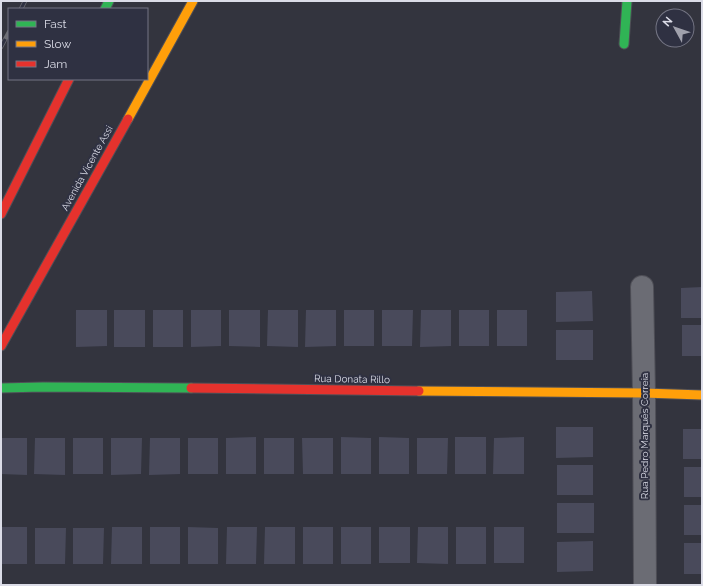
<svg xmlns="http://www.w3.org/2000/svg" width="703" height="586" viewBox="0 0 703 586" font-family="Raleway,sans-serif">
<rect width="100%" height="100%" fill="#33343e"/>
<g fill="#494a5b">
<path d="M 702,287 L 702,318 L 681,318 L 681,288 Z"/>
<path d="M 592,291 L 593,321 L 556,322 L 556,292 Z"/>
<path d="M 76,310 L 107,310 L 107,346 L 76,347 Z"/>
<rect x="114" y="310" width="31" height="37"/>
<rect x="153" y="310" width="30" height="37"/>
<path d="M 191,310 L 221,310 L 221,346 L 191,347 Z"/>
<path d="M 229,310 L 260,310 L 260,347 L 229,346 Z"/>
<path d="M 268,310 L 298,310 L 298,347 L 267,346 Z"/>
<path d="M 306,310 L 336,310 L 336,346 L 305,347 Z"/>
<rect x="344" y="310" width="30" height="36"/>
<path d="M 382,310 L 413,310 L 412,346 L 382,346 Z"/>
<path d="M 421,310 L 451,310 L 451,346 L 420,347 Z"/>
<rect x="459" y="310" width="30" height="36"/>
<rect x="497" y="310" width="30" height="36"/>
<rect x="682" y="325" width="20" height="31"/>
<rect x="556" y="330" width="37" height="30"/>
<path d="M 556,427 L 593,427 L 593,457 L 556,458 Z"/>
<rect x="683" y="429" width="19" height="30"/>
<path d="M 256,437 L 256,474 L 226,474 L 226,438 Z"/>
<path d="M 341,437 L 371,438 L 371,474 L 341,474 Z"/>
<path d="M 379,437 L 409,438 L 409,474 L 379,474 Z"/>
<rect x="455" y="437" width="31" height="37"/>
<path d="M 524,437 L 524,474 L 493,474 L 494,438 Z"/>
<path d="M 1,438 L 27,438 L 27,475 L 1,474 Z"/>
<path d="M 35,438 L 65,438 L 65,475 L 34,474 Z"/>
<rect x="73" y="438" width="30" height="36"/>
<path d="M 111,438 L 142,438 L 141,474 L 111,475 Z"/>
<path d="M 150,438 L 180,438 L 180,474 L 149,475 Z"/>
<rect x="188" y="438" width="30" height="36"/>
<rect x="264" y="438" width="30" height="36"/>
<path d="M 302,438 L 333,438 L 333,474 L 303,474 Z"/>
<path d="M 417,438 L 448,438 L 447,474 L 417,474 Z"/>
<rect x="557" y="465" width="36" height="30"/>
<rect x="684" y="467" width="18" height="30"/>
<rect x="557" y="503" width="37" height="30"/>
<rect x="684" y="505" width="18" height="30"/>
<rect x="1" y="527" width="26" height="37"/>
<path d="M 112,527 L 142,527 L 142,564 L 111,564 Z"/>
<rect x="150" y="527" width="30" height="37"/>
<path d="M 188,527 L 218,528 L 218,564 L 188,564 Z"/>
<path d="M 227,527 L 257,527 L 256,564 L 226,564 Z"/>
<path d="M 265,527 L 295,527 L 295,564 L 264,564 Z"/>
<rect x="303" y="527" width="30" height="37"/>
<rect x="341" y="527" width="30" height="37"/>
<rect x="379" y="527" width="31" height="36"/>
<path d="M 418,527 L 448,527 L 448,564 L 417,563 Z"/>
<rect x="456" y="527" width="30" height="37"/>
<rect x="494" y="527" width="30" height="36"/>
<path d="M 35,528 L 66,528 L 65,564 L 35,564 Z"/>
<path d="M 73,528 L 104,528 L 103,564 L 73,564 Z"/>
<path d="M 593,541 L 593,571 L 557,572 L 557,542 Z"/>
<rect x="684" y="543" width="18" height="31"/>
</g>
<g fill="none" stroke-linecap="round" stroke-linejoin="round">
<g stroke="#4f4f57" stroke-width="24">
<path id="street" d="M 642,287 L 644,393 L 645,585"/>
</g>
<g stroke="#4f4f57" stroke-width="11">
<g id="fast">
<path d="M 105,9 L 109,1"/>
<path d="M 624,44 L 627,1"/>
<path d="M 1,388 L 43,387 L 191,388"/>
</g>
</g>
<g stroke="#4f4f57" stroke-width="11">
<g id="slow">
<path d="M 128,119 L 193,1"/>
<path d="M 419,391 L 644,393 L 702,395"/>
</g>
</g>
<g stroke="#4f4f57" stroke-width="11">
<g id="jam">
<path d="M 1,214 L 69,79"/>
<path d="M 1,346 L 128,119"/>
<path d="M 191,388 L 419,391"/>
</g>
</g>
<use href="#street" stroke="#6b6c74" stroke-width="22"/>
<use href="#fast" stroke="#30b455" stroke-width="9"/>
<use href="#slow" stroke="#ff9f0a" stroke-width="9"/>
<use href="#jam" stroke="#e5322d" stroke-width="9"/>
<g stroke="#6d6e75" stroke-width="4.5">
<g id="rail">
<path d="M 21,9 L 25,1"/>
<path d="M 1,47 L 9,32"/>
</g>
</g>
<use href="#rail" stroke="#2f3142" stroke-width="3" stroke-dasharray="9" stroke-linecap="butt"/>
</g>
<g text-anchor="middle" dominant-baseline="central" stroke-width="4" stroke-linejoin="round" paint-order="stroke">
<g font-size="10" fill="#dbdce7" stroke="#2f3142">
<text transform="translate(87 168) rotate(-61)">Avenida Vicente Assi</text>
<text transform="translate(352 379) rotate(1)">Rua Donata Rillo</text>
<text transform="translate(644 436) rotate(-90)">Rua Pedro Marquês Correia</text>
</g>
</g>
<rect width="703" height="586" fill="none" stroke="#dbdce7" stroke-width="4"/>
<rect x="8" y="8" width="140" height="72" fill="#2f3142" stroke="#747584"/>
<rect x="16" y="21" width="20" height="6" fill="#30b455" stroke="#747584"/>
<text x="44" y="28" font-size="12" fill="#dbdce7">Fast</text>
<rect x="16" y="41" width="20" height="6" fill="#ff9f0a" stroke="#747584"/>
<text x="44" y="48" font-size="12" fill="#dbdce7">Slow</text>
<rect x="16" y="61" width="20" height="6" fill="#e5322d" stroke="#747584"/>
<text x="44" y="68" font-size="12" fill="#dbdce7">Jam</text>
<g transform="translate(675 28) rotate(310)"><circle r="19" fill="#2f3142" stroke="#747584"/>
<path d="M0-3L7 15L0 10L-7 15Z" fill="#a0a1ac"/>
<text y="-6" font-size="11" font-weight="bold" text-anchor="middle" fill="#dbdce7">N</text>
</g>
</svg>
